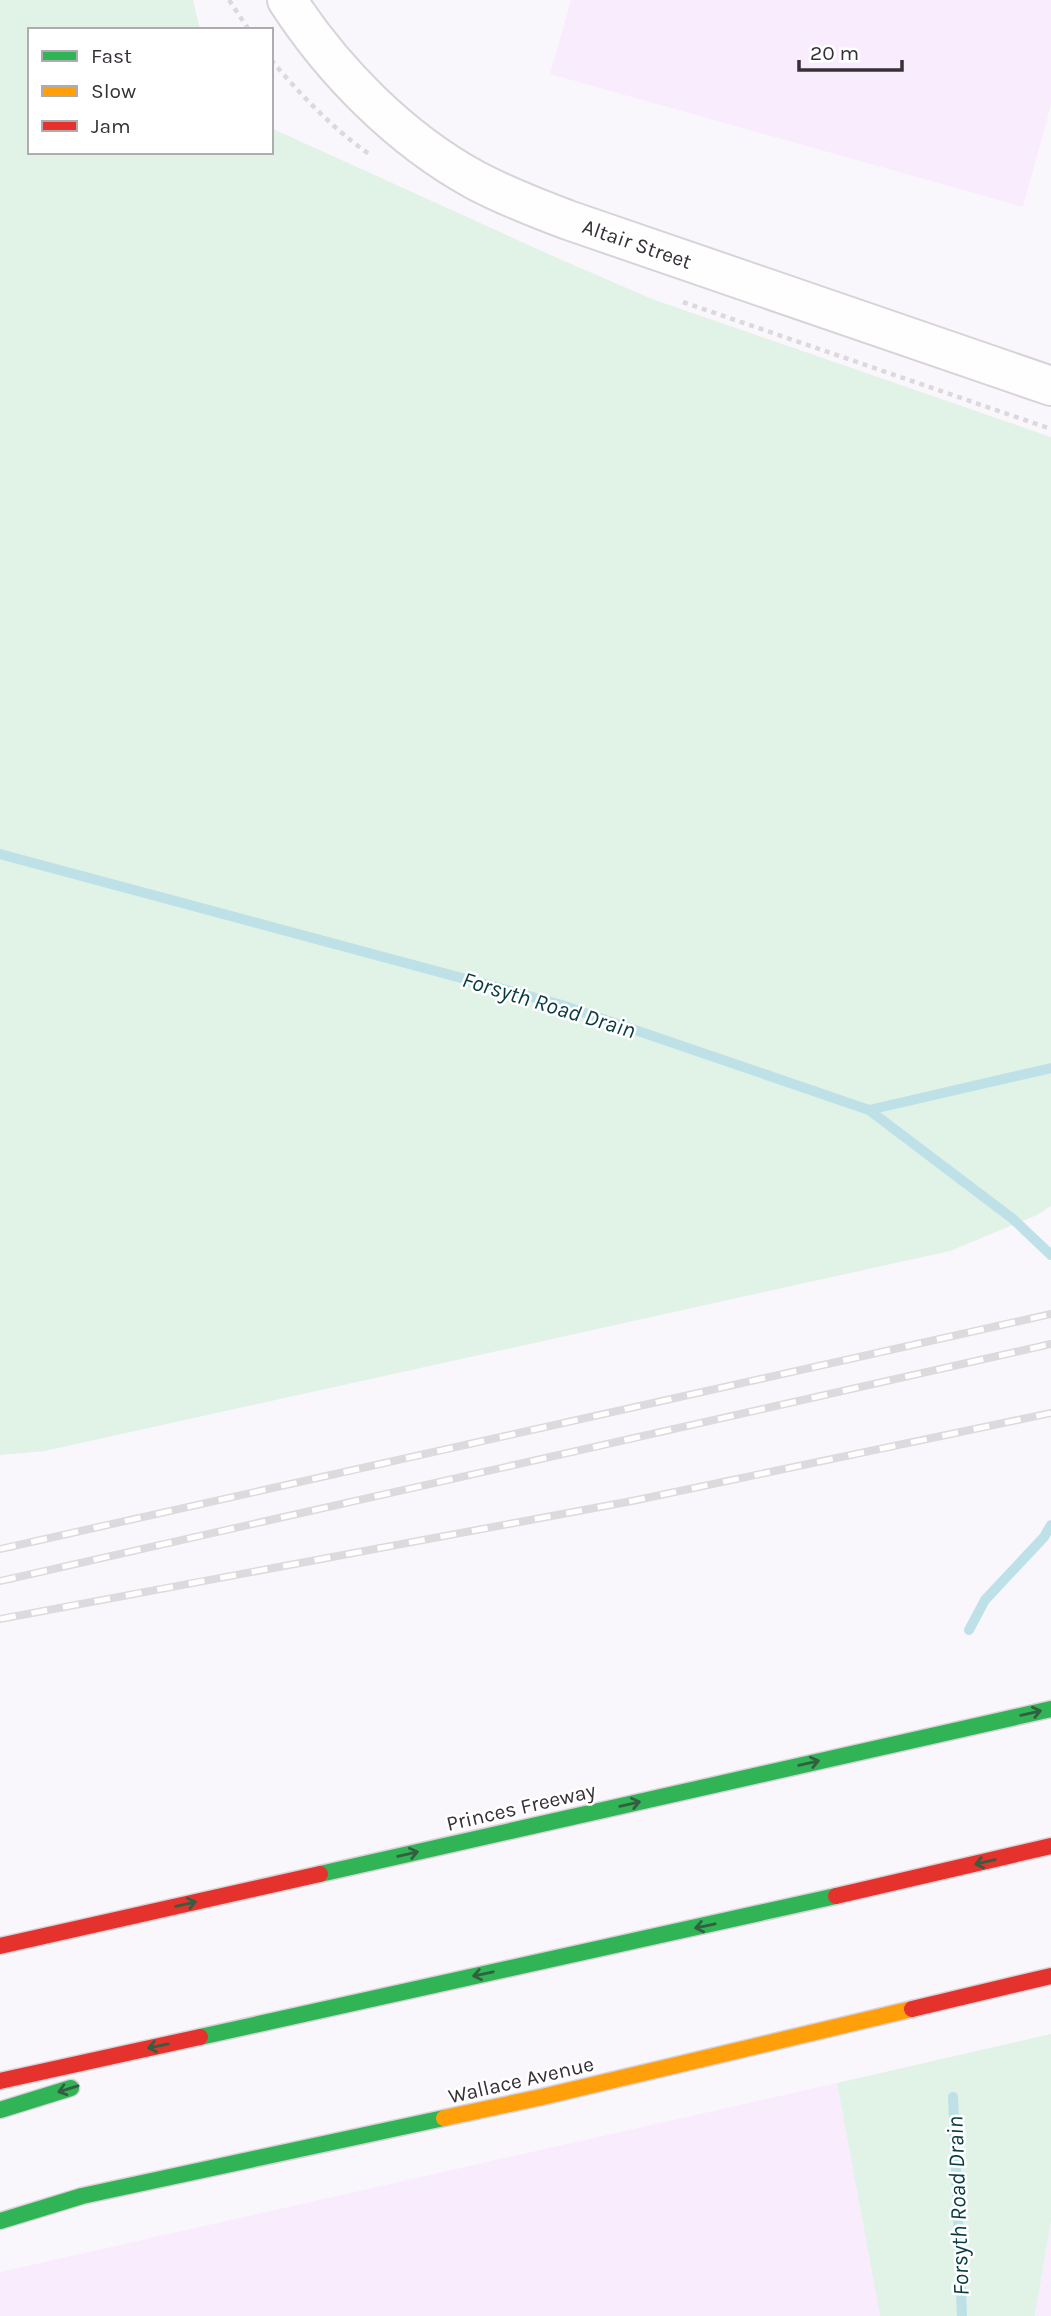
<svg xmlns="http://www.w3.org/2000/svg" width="1051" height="2316" viewBox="0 0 1051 2316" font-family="Karla,sans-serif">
<rect width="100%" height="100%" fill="#faf7fc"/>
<g fill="#f9edfd">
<path d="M 571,0 L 1051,0 L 1051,105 L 1023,207 L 550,74 Z"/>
<path d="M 837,2083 L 880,2316 L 0,2316 L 0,2272 Z"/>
<path d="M 1051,2221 L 1051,2316 L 1035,2316 Z"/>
</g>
<g fill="#e1f2e7">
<path d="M 0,0 L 193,0 L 200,30 L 30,30 L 30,152 L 271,152 L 271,128 L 555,257 L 652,299 L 1051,437 L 1051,1206 L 1037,1215 L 950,1251 L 45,1451 L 0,1455 Z"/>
<path d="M 1051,2034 L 1051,2221 L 1035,2316 L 880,2316 L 837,2083 Z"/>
</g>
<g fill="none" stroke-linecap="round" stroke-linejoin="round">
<g stroke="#bee1e8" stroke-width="10">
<path d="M 0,854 L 562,1005 L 869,1110 L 1013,1219 L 1051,1255"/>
<path d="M 869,1110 L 1051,1068"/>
<path d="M 969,1630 L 985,1600 L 1044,1537 L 1051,1525"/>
<path d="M 953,2097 L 962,2316"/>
</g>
<g stroke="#d7d3d8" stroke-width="42">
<path id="street" d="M 287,0 C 333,71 400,139 475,180 C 505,196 536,208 568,220 L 1051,386"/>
</g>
<g stroke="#d7d3d8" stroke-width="19">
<g id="fast">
<path d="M 320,1874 L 1051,1709"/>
<path d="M 200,2037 L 836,1896"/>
<path d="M 0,2110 L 71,2088"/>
<path d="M 0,2221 L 82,2196 L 444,2118"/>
</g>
</g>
<g stroke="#d7d3d8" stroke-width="19">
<path id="slow" d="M 444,2118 L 542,2097 L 912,2009"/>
</g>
<g stroke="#d7d3d8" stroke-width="19">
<g id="jam">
<path d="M 836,1896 L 1051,1846"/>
<path d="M 0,1946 L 320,1874"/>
<path d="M 912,2009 L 1051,1976"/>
<path d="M 0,2081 L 200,2037"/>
</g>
</g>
<g stroke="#dbd9db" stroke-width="4.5" stroke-dasharray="5 5" stroke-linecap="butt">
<path d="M 229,0 L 249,30"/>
<path d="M 271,60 C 300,94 332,128 369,154"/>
<path d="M 683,302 L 1051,429"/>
</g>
<use href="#street" stroke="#fefeff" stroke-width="38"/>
<use href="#fast" stroke="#30b455" stroke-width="16"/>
<use href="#slow" stroke="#ff9f0a" stroke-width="16"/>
<use href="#jam" stroke="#e5322d" stroke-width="16"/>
<g stroke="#dbdadc" stroke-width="8">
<g id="rail">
<path d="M 0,1549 L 1051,1314"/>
<path d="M 0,1581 L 1051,1344"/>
<path d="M 0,1619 L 632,1501 L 1051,1413"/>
</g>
</g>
<use href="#rail" stroke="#fff" stroke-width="5" stroke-dasharray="16" stroke-linecap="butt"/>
</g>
<defs><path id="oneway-shaft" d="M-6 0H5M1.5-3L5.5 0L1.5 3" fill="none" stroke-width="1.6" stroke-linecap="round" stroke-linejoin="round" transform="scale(1.75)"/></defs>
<g stroke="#345e42">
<use href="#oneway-shaft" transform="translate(1031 1713) rotate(-13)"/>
<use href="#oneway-shaft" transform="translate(809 1763) rotate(-13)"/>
<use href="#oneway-shaft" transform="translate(630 1804) rotate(-13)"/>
<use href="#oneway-shaft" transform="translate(408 1854) rotate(-13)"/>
<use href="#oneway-shaft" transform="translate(985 1862) rotate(167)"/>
<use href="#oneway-shaft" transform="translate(186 1904) rotate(-13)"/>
<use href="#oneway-shaft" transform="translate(705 1926) rotate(168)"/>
<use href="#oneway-shaft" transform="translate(483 1974) rotate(168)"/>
<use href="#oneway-shaft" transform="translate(158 2046) rotate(168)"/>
<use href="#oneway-shaft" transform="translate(68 2089) rotate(163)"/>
</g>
<g text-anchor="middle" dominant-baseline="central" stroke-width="5" stroke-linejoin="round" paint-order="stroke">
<g font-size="21" fill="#363037" stroke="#fff">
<text transform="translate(637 244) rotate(19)">Altair Street</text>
<text transform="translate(521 1807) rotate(-13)">Princes Freeway</text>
<text transform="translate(521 2080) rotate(-13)">Wallace Avenue</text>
</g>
<g font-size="23" font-style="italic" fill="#083b41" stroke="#fff">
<text transform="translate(549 1005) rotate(17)">Forsyth Road Drain</text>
<text transform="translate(958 2206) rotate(-92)">Forsyth Road Drain</text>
</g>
</g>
<rect x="28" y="28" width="245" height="126" fill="#ffffff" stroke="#afacaf" stroke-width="2"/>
<rect x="42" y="51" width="35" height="10" fill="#30b455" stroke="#afacaf" stroke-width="2"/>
<text x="91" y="63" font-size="21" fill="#363037">Fast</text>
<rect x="42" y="86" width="35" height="10" fill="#ff9f0a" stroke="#afacaf" stroke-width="2"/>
<text x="91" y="98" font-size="21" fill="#363037">Slow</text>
<rect x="42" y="121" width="35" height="10" fill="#e5322d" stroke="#afacaf" stroke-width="2"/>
<text x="91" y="133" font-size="21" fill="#363037">Jam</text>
<path d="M799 60v10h103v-10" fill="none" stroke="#363037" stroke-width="3.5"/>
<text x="810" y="60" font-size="21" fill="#363037" stroke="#ffffff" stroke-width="5" paint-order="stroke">20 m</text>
</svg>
